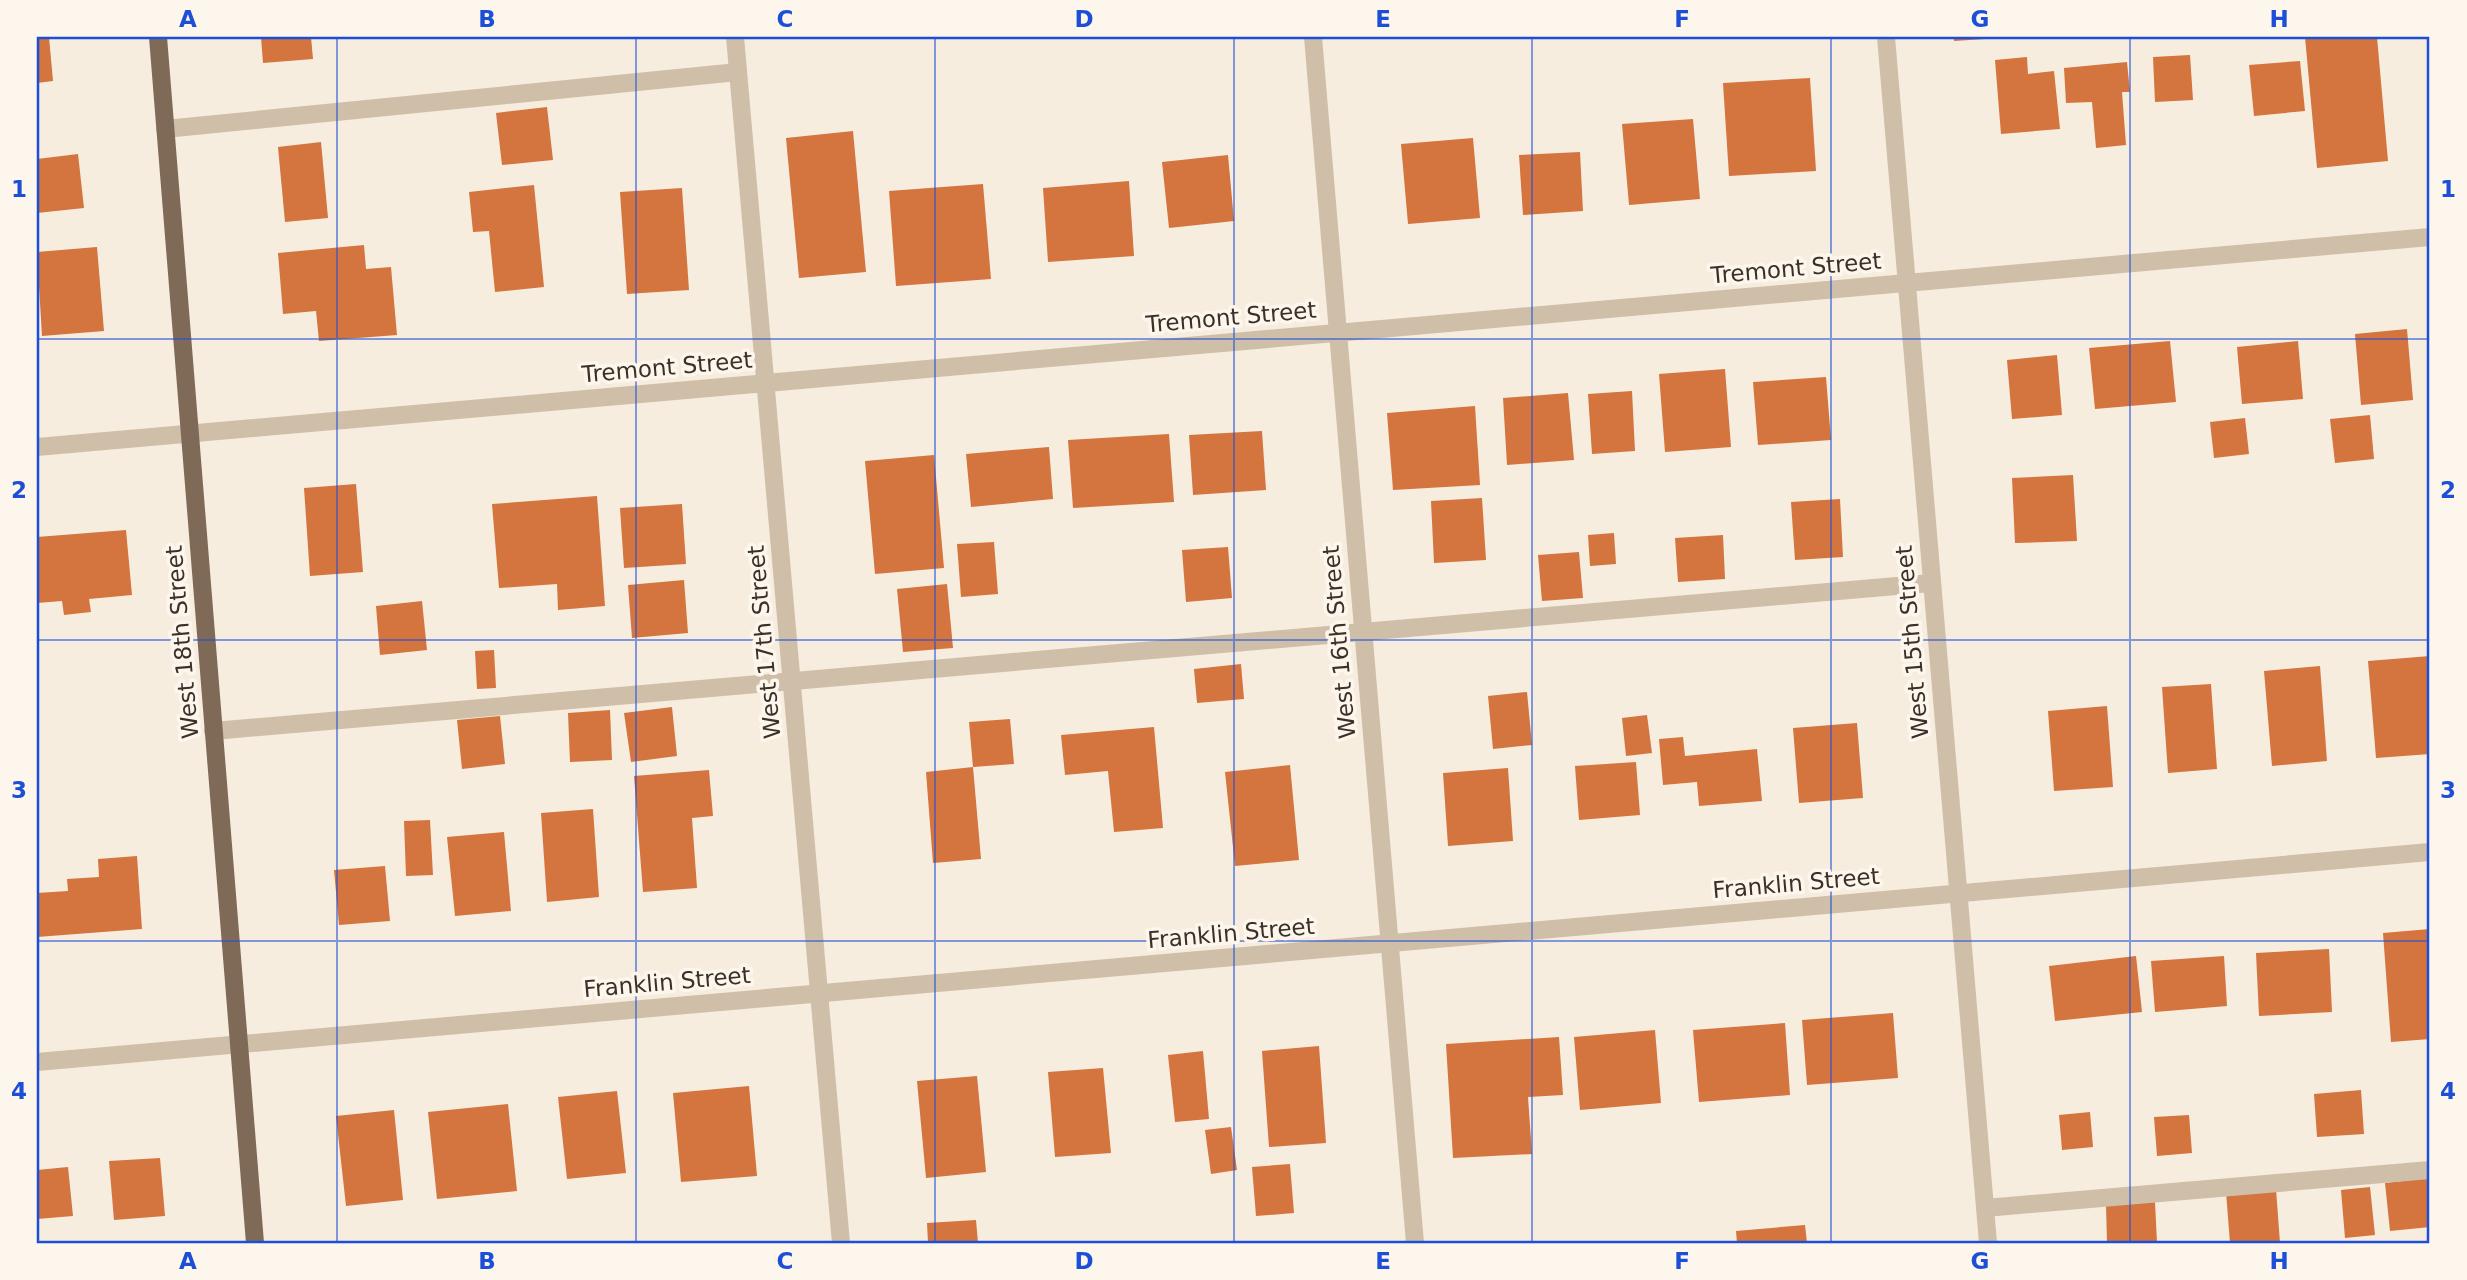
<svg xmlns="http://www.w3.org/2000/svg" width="2467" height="1280" viewBox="0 0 2467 1280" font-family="'DejaVu Sans',sans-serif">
<rect width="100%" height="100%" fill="#f6edde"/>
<g fill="#d4743e">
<path d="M 37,37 L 49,37 L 53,81 L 37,83 Z"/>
<path d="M 261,37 L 311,37 L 313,59 L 263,63 Z"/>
<path d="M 1954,37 L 1985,37 L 1985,39 L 1954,41 Z"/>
<path d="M 2305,37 L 2377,37 L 2388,161 L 2317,168 Z"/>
<path d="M 2190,55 L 2193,100 L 2155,102 L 2153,57 Z"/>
<path d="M 2027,57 L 2028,74 L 2054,71 L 2060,129 L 2001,134 L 1995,60 Z"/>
<path d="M 2300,61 L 2305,111 L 2254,116 L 2249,65 Z"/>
<path d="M 2127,62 L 2130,92 L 2122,92 L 2126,145 L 2096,148 L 2092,102 L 2066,103 L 2064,68 Z"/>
<path d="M 1810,78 L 1816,171 L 1729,176 L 1723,83 Z"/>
<path d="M 547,107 L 553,160 L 502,165 L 496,113 Z"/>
<path d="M 1693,119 L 1700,199 L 1629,205 L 1622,124 Z"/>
<path d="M 853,131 L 866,272 L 799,278 L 786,138 Z"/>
<path d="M 1473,138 L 1480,218 L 1408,224 L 1401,144 Z"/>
<path d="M 321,142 L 328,218 L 285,222 L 278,147 Z"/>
<path d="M 1580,152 L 1583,211 L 1523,215 L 1519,155 Z"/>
<path d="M 78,154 L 84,208 L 37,213 L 37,159 Z"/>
<path d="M 1228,155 L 1234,221 L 1169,228 L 1162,162 Z"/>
<path d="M 1129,181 L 1134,256 L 1048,262 L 1043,188 Z"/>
<path d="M 983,184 L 991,279 L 896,286 L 889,191 Z"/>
<path d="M 534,185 L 544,287 L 495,292 L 489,231 L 473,232 L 469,192 Z"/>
<path d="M 682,188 L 689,290 L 627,294 L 620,192 Z"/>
<path d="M 364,245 L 366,269 L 391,267 L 397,335 L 319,341 L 316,311 L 283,314 L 278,253 Z"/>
<path d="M 97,247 L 104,331 L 42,336 L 37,252 Z"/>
<path d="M 2407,329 L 2413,400 L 2361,405 L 2355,334 Z"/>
<path d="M 2170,341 L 2176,402 L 2095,409 L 2089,348 Z"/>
<path d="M 2298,341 L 2303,399 L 2242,404 L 2237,347 Z"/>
<path d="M 2057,355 L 2062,415 L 2012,419 L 2007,360 Z"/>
<path d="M 1725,369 L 1731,447 L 1665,452 L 1659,374 Z"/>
<path d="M 1826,377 L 1831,440 L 1758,445 L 1753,382 Z"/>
<path d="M 1632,391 L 1635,451 L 1592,454 L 1588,394 Z"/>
<path d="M 1568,393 L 1574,460 L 1507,465 L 1503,398 Z"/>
<path d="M 1475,406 L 1480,485 L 1393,490 L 1387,413 Z"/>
<path d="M 2370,415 L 2374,459 L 2335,463 L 2330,419 Z"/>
<path d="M 2245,418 L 2249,454 L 2214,458 L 2210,422 Z"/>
<path d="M 1262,431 L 1266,490 L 1193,495 L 1189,435 Z"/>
<path d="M 1169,434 L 1174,502 L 1073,508 L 1068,440 Z"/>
<path d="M 1049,447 L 1053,499 L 971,507 L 966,454 Z"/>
<path d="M 934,455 L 944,568 L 875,574 L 865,461 Z"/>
<path d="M 2073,475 L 2077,541 L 2015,543 L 2012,478 Z"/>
<path d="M 356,484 L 363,572 L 310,576 L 304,488 Z"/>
<path d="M 597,496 L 605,606 L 558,610 L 557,584 L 499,588 L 492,504 Z"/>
<path d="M 1482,498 L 1486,560 L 1434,563 L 1431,501 Z"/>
<path d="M 1840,499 L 1843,557 L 1795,560 L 1791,502 Z"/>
<path d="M 682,504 L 686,564 L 624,568 L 620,508 Z"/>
<path d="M 126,530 L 132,595 L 89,599 L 91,612 L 64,615 L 62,601 L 37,603 L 37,537 Z"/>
<path d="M 1614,533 L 1616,564 L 1590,566 L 1588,535 Z"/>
<path d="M 1723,535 L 1725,579 L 1678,582 L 1675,538 Z"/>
<path d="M 994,542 L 998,594 L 961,597 L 957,544 Z"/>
<path d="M 1228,547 L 1232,598 L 1186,602 L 1182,550 Z"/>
<path d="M 1579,552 L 1583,598 L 1542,601 L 1538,555 Z"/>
<path d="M 684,580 L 688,633 L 632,638 L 628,585 Z"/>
<path d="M 947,584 L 953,648 L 903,652 L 897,589 Z"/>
<path d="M 422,601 L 427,650 L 380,655 L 376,606 Z"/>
<path d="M 494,650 L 496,688 L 477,689 L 475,651 Z"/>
<path d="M 2430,656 L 2430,754 L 2376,758 L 2368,661 Z"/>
<path d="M 1241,664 L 1244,699 L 1197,703 L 1194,669 Z"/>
<path d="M 2320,666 L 2327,761 L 2272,766 L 2264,671 Z"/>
<path d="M 2211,684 L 2217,769 L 2168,773 L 2162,687 Z"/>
<path d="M 1527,692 L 1532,745 L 1493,749 L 1488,696 Z"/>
<path d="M 2107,706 L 2113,787 L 2054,791 L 2048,711 Z"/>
<path d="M 672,707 L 677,756 L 631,762 L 624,713 Z"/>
<path d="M 610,710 L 612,760 L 570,762 L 568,713 Z"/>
<path d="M 1647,715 L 1652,753 L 1626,756 L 1622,718 Z"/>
<path d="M 500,716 L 505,764 L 462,769 L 457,720 Z"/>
<path d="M 1010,719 L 1014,764 L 973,767 L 969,722 Z"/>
<path d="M 1857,723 L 1863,798 L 1799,803 L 1793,728 Z"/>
<path d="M 1154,727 L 1163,828 L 1114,832 L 1108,771 L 1065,775 L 1061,735 Z"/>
<path d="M 1683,737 L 1685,756 L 1757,749 L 1762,801 L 1699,806 L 1697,782 L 1663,785 L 1659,739 Z"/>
<path d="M 1636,762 L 1640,815 L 1579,820 L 1575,766 Z"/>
<path d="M 1290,765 L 1299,860 L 1235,866 L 1225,772 Z"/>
<path d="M 973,767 L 981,859 L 933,863 L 926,772 Z"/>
<path d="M 1508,768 L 1513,841 L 1448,846 L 1443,773 Z"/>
<path d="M 709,770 L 713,816 L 692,818 L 697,888 L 643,892 L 634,776 Z"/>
<path d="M 593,809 L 599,897 L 547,902 L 541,813 Z"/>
<path d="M 430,820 L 433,875 L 406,876 L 404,821 Z"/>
<path d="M 504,832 L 511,911 L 455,916 L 447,837 Z"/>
<path d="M 137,856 L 142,929 L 37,937 L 37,893 L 68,891 L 67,879 L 99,877 L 98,859 Z"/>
<path d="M 385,866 L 390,921 L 339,925 L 334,870 Z"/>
<path d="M 2430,929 L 2430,1039 L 2391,1042 L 2383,933 Z"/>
<path d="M 2329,949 L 2332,1012 L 2259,1016 L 2256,953 Z"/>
<path d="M 2136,956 L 2142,1012 L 2055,1021 L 2049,966 Z"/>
<path d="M 2224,956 L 2227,1006 L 2155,1012 L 2151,961 Z"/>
<path d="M 1893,1013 L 1898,1078 L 1807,1085 L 1802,1020 Z"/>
<path d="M 1785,1023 L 1790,1095 L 1699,1102 L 1693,1030 Z"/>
<path d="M 1655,1030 L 1661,1103 L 1580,1110 L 1574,1037 Z"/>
<path d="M 1559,1037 L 1563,1095 L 1528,1097 L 1532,1154 L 1453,1158 L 1446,1044 Z"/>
<path d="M 1319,1046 L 1326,1143 L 1269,1147 L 1262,1051 Z"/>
<path d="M 1203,1051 L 1209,1119 L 1175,1122 L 1168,1055 Z"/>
<path d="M 1103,1068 L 1111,1153 L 1055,1157 L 1048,1072 Z"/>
<path d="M 977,1076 L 986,1172 L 926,1178 L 917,1081 Z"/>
<path d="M 749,1086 L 757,1176 L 681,1182 L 673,1093 Z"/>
<path d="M 2361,1090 L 2364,1134 L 2317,1137 L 2314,1094 Z"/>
<path d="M 617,1091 L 626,1173 L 567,1179 L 558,1097 Z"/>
<path d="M 508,1104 L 517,1191 L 437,1199 L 428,1112 Z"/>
<path d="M 394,1110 L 403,1200 L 346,1206 L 336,1116 Z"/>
<path d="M 2090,1112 L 2093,1147 L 2062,1150 L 2059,1115 Z"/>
<path d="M 2189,1115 L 2192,1153 L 2157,1156 L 2154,1117 Z"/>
<path d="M 1231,1127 L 1237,1170 L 1211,1174 L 1205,1130 Z"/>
<path d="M 160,1158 L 165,1216 L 114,1220 L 109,1161 Z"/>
<path d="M 1290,1164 L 1294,1213 L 1256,1216 L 1252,1167 Z"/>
<path d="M 68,1167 L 73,1216 L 37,1219 L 37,1170 Z"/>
<path d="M 2430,1178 L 2430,1227 L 2390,1231 L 2385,1183 Z"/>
<path d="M 2370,1187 L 2375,1235 L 2345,1238 L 2341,1190 Z"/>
<path d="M 2276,1189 L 2280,1243 L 2230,1243 L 2226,1192 Z"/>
<path d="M 2155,1202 L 2157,1243 L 2107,1243 L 2106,1205 Z"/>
<path d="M 976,1220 L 978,1243 L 928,1243 L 927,1223 Z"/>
<path d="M 1805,1225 L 1807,1243 L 1737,1243 L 1736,1231 Z"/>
</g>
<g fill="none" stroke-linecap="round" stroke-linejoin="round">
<g stroke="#d0bfa8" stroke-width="18">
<path d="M 735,37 L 841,1243"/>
<path d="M 1313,37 L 1415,1243"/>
<path d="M 1886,37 L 1988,1243"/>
<path d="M 165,129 L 738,72"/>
<path d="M 37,447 L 2430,237"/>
<path d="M 213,731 L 1931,583"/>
<path d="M 37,1062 L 2430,852"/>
<path d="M 1985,1208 L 2430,1170"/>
</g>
<path stroke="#7f6a58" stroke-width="18" d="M 158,37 L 255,1243"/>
</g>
<path fill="none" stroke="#1d4ed8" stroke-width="2" stroke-opacity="0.55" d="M 337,37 L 337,1243M 636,37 L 636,1243M 935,37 L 935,1243M 1234,37 L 1234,1243M 1532,37 L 1532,1243M 1831,37 L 1831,1243M 2130,37 L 2130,1243M 37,339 L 2430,339M 37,640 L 2430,640M 37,941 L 2430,941"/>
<g text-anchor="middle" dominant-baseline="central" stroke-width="7" stroke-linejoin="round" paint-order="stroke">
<g font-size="23" fill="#3c3129" stroke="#fcf6ec">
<text transform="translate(1796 268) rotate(-5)">Tremont Street</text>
<text transform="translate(1231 317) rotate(-5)">Tremont Street</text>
<text transform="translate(667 367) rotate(-5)">Tremont Street</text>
<text transform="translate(182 642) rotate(-95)">West 18th Street</text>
<text transform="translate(764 642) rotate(-95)">West 17th Street</text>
<text transform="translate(1339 642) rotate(-95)">West 16th Street</text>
<text transform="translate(1912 642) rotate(-95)">West 15th Street</text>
<text transform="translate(1796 883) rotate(-5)">Franklin Street</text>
<text transform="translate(1231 933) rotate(-5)">Franklin Street</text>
<text transform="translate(667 982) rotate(-5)">Franklin Street</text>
</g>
</g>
<rect width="2467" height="1280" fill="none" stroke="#fcf6ec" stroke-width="77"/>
<rect x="38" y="38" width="2390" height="1204" fill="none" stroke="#1d4ed8" stroke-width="2.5"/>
<g font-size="23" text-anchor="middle" font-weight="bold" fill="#1d4ed8">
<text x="188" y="27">A</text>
<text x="487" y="27">B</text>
<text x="785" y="27">C</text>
<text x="1084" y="27">D</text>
<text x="1383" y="27">E</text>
<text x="1682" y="27">F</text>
<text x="1980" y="27">G</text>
<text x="2279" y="27">H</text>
<text x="19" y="197">1</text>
<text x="2448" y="197">1</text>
<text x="19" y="498">2</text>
<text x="2448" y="498">2</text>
<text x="19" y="798">3</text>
<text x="2448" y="798">3</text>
<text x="19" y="1099">4</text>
<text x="2448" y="1099">4</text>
<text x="188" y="1269">A</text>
<text x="487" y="1269">B</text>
<text x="785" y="1269">C</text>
<text x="1084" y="1269">D</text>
<text x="1383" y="1269">E</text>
<text x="1682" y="1269">F</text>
<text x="1980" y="1269">G</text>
<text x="2279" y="1269">H</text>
</g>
</svg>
